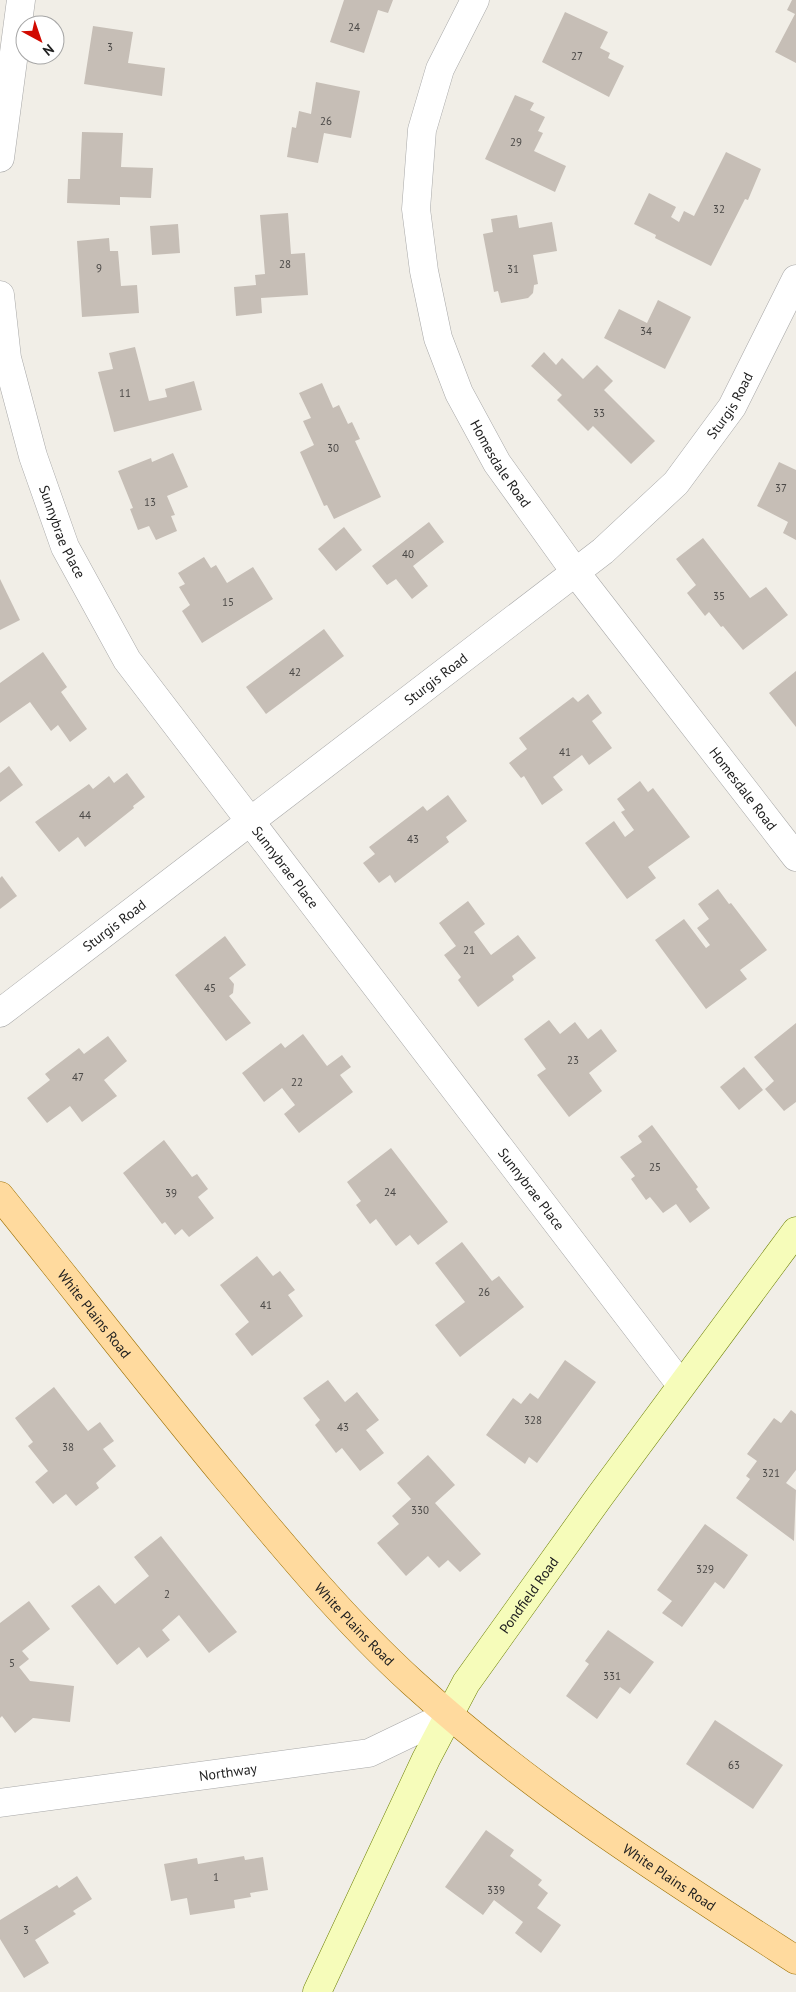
<svg xmlns="http://www.w3.org/2000/svg" width="796" height="1992" viewBox="0 0 796 1992" font-family="'PT Sans',sans-serif">
<rect width="100%" height="100%" fill="#f1eee7"/>
<g fill="#c6beb6">
<path d="M 344,0 L 393,0 L 388,13 L 378,10 L 364,53 L 330,42 Z"/>
<path d="M 792,0 L 796,0 L 796,63 L 775,52 L 795,14 L 787,10 Z"/>
<path d="M 565,12 L 608,32 L 600,48 L 610,53 L 608,58 L 624,66 L 609,97 L 542,62 Z"/>
<path d="M 93,26 L 133,32 L 128,63 L 165,68 L 162,96 L 84,84 Z"/>
<path d="M 316,82 L 360,91 L 351,138 L 324,133 L 318,163 L 287,157 L 292,127 L 296,128 L 299,111 L 311,114 Z"/>
<path d="M 515,95 L 534,103 L 530,110 L 545,117 L 538,131 L 543,133 L 534,151 L 566,166 L 555,192 L 485,159 Z"/>
<path d="M 82,132 L 123,133 L 121,167 L 153,168 L 151,198 L 120,197 L 120,205 L 67,203 L 68,179 L 80,179 Z"/>
<path d="M 726,152 L 761,169 L 748,200 L 745,199 L 711,266 L 655,238 L 656,235 L 634,224 L 649,193 L 676,207 L 671,217 L 679,222 L 684,211 L 694,216 Z"/>
<path d="M 288,213 L 291,254 L 305,253 L 308,295 L 261,298 L 262,313 L 236,316 L 234,287 L 256,285 L 255,275 L 265,274 L 260,215 Z"/>
<path d="M 517,215 L 519,228 L 552,222 L 557,251 L 533,255 L 538,284 L 534,285 L 533,293 L 528,298 L 501,303 L 498,291 L 494,292 L 483,234 L 493,232 L 491,219 Z"/>
<path d="M 178,224 L 180,253 L 152,255 L 150,226 Z"/>
<path d="M 109,238 L 110,251 L 118,251 L 121,286 L 137,285 L 139,313 L 82,317 L 77,241 Z"/>
<path d="M 658,300 L 691,317 L 665,369 L 604,338 L 619,309 L 647,323 Z"/>
<path d="M 135,347 L 149,401 L 167,397 L 165,389 L 194,381 L 202,410 L 114,432 L 98,372 L 113,369 L 109,353 Z"/>
<path d="M 544,352 L 556,365 L 562,358 L 583,379 L 597,365 L 613,381 L 604,390 L 655,441 L 631,464 L 593,426 L 588,431 L 557,400 L 562,395 L 531,366 Z"/>
<path d="M 322,383 L 333,408 L 339,405 L 348,424 L 352,422 L 360,439 L 355,441 L 381,497 L 334,519 L 327,505 L 324,506 L 300,452 L 314,445 L 303,421 L 311,418 L 299,393 Z"/>
<path d="M 173,453 L 188,487 L 167,496 L 175,515 L 171,516 L 177,531 L 156,540 L 149,526 L 138,530 L 130,509 L 133,508 L 118,471 L 151,458 L 152,462 Z"/>
<path d="M 779,462 L 796,470 L 796,540 L 783,533 L 788,522 L 757,506 Z"/>
<path d="M 429,522 L 444,542 L 413,566 L 428,586 L 412,599 L 396,579 L 387,585 L 372,566 Z"/>
<path d="M 344,527 L 362,550 L 336,571 L 318,549 Z"/>
<path d="M 703,538 L 750,598 L 766,587 L 788,615 L 743,650 L 723,626 L 721,627 L 709,612 L 705,616 L 687,593 L 696,585 L 676,559 Z"/>
<path d="M 204,557 L 211,568 L 216,565 L 227,583 L 253,567 L 273,599 L 202,643 L 182,611 L 190,605 L 179,587 L 185,584 L 178,573 Z"/>
<path d="M 0,579 L 20,620 L 0,630 Z"/>
<path d="M 324,629 L 344,656 L 266,714 L 246,687 Z"/>
<path d="M 43,652 L 67,687 L 61,692 L 87,729 L 70,742 L 58,725 L 51,731 L 30,702 L 0,723 L 0,683 Z"/>
<path d="M 796,671 L 796,727 L 769,693 Z"/>
<path d="M 588,694 L 602,713 L 592,721 L 612,748 L 589,765 L 582,755 L 553,777 L 563,790 L 542,805 L 524,776 L 521,778 L 509,763 L 527,749 L 519,738 L 573,697 L 578,702 Z"/>
<path d="M 9,766 L 23,785 L 0,802 L 0,773 Z"/>
<path d="M 127,773 L 145,797 L 133,806 L 134,808 L 85,847 L 78,837 L 59,852 L 35,822 L 89,784 L 93,789 L 109,776 L 114,783 Z"/>
<path d="M 640,781 L 648,792 L 653,788 L 690,837 L 648,867 L 656,878 L 627,899 L 585,843 L 614,821 L 625,837 L 634,830 L 621,812 L 625,810 L 617,799 Z"/>
<path d="M 448,795 L 467,821 L 446,837 L 449,842 L 395,883 L 390,875 L 379,883 L 363,863 L 375,854 L 369,847 L 423,806 L 427,811 Z"/>
<path d="M 2,876 L 17,896 L 0,909 L 0,878 Z"/>
<path d="M 718,889 L 729,904 L 731,903 L 767,950 L 740,970 L 747,979 L 706,1009 L 655,940 L 684,919 L 706,948 L 710,945 L 697,928 L 709,919 L 698,904 Z"/>
<path d="M 468,901 L 485,924 L 474,932 L 491,955 L 518,935 L 536,958 L 512,976 L 514,980 L 478,1007 L 458,980 L 461,977 L 444,955 L 456,946 L 439,923 Z"/>
<path d="M 225,936 L 246,965 L 229,978 L 234,984 L 233,993 L 229,996 L 251,1023 L 226,1041 L 175,975 Z"/>
<path d="M 549,1020 L 560,1034 L 575,1022 L 588,1039 L 601,1029 L 617,1051 L 589,1073 L 602,1091 L 569,1117 L 537,1075 L 546,1069 L 524,1039 Z"/>
<path d="M 796,1023 L 796,1102 L 784,1111 L 765,1089 L 774,1081 L 754,1057 Z"/>
<path d="M 303,1034 L 327,1066 L 342,1055 L 351,1067 L 340,1075 L 353,1092 L 299,1133 L 284,1114 L 295,1105 L 282,1088 L 264,1102 L 242,1073 L 281,1043 L 285,1048 Z"/>
<path d="M 108,1036 L 127,1061 L 104,1080 L 117,1096 L 82,1122 L 70,1106 L 47,1123 L 27,1098 L 50,1080 L 45,1074 L 79,1048 L 84,1054 Z"/>
<path d="M 744,1067 L 763,1090 L 739,1110 L 720,1087 Z"/>
<path d="M 652,1125 L 698,1187 L 696,1189 L 710,1208 L 690,1223 L 676,1204 L 663,1213 L 650,1197 L 646,1200 L 631,1179 L 635,1176 L 620,1157 L 642,1142 L 638,1136 Z"/>
<path d="M 164,1140 L 192,1177 L 197,1174 L 208,1189 L 198,1197 L 214,1218 L 189,1237 L 182,1229 L 175,1235 L 165,1222 L 162,1224 L 123,1173 Z"/>
<path d="M 391,1148 L 448,1222 L 418,1245 L 410,1235 L 396,1246 L 376,1219 L 370,1224 L 356,1205 L 361,1201 L 347,1182 Z"/>
<path d="M 462,1242 L 492,1281 L 499,1276 L 524,1307 L 460,1357 L 435,1325 L 465,1302 L 435,1263 Z"/>
<path d="M 257,1256 L 273,1276 L 280,1271 L 295,1290 L 288,1295 L 303,1316 L 252,1356 L 235,1334 L 249,1322 L 220,1285 Z"/>
<path d="M 565,1360 L 596,1382 L 537,1463 L 529,1457 L 525,1464 L 486,1435 L 513,1398 L 521,1404 L 530,1393 L 538,1399 Z"/>
<path d="M 328,1380 L 345,1402 L 357,1392 L 379,1420 L 366,1430 L 384,1453 L 360,1471 L 342,1448 L 336,1453 L 315,1425 L 320,1420 L 303,1398 Z"/>
<path d="M 54,1387 L 88,1431 L 100,1422 L 114,1441 L 103,1449 L 116,1466 L 96,1483 L 99,1488 L 76,1506 L 66,1494 L 53,1504 L 35,1482 L 48,1471 L 28,1446 L 33,1442 L 15,1418 Z"/>
<path d="M 791,1410 L 796,1414 L 796,1470 L 786,1483 L 796,1490 L 794,1541 L 736,1498 L 750,1479 L 746,1476 L 757,1461 L 747,1454 L 774,1418 L 781,1423 Z"/>
<path d="M 428,1455 L 455,1485 L 435,1503 L 481,1554 L 460,1572 L 448,1560 L 439,1568 L 428,1556 L 406,1576 L 377,1543 L 399,1524 L 392,1516 L 411,1499 L 397,1483 Z"/>
<path d="M 705,1524 L 748,1555 L 724,1589 L 715,1582 L 682,1627 L 662,1613 L 672,1601 L 657,1590 Z"/>
<path d="M 161,1536 L 237,1632 L 209,1653 L 179,1615 L 162,1630 L 170,1640 L 147,1658 L 139,1647 L 117,1665 L 71,1606 L 99,1585 L 115,1604 L 149,1576 L 134,1557 Z"/>
<path d="M 29,1601 L 50,1629 L 22,1651 L 29,1659 L 19,1667 L 30,1681 L 74,1686 L 70,1722 L 33,1718 L 15,1733 L 2,1716 L 0,1718 L 0,1623 Z"/>
<path d="M 608,1630 L 654,1662 L 630,1694 L 620,1687 L 597,1719 L 566,1696 L 589,1664 L 585,1661 Z"/>
<path d="M 715,1720 L 783,1765 L 753,1809 L 686,1764 Z"/>
<path d="M 486,1830 L 514,1850 L 510,1856 L 542,1880 L 538,1885 L 548,1893 L 537,1908 L 561,1925 L 541,1953 L 515,1933 L 523,1922 L 494,1900 L 483,1915 L 445,1887 Z"/>
<path d="M 244,1856 L 245,1860 L 263,1857 L 268,1890 L 250,1893 L 251,1897 L 234,1900 L 235,1908 L 190,1915 L 187,1898 L 171,1901 L 164,1864 L 197,1858 L 198,1864 Z"/>
<path d="M 77,1876 L 92,1899 L 73,1911 L 76,1914 L 35,1940 L 49,1963 L 24,1978 L 0,1939 L 0,1920 L 57,1885 L 59,1888 Z"/>
</g>
<g fill="none" stroke-linecap="round" stroke-linejoin="round">
<g stroke="#a8a8a8" stroke-width="29">
<g id="street">
<path id="s1" d="M 475,0 L 440,69 L 422,130 L 416,209 L 424,271 L 438,338 L 459,393 L 497,463 L 576,573 L 796,857"/>
<path d="M 0,158 L 21,0"/>
<path id="s2" d="M 0,295 L 7,358 L 33,456 L 65,547 L 127,660 L 681,1385"/>
<path id="s3" d="M 0,1013 L 603,551 L 676,483 L 732,407 L 796,279"/>
<path id="s4" d="M 0,1803 L 369,1753 L 448,1715"/>
</g>
</g>
<g stroke="#6b7f01" stroke-width="29">
<g id="secondary">
<path id="s5" d="M 317,1992 L 426,1759 L 466,1683 L 600,1496 L 796,1231"/>
</g>
</g>
<g stroke="#9d7000" stroke-width="29">
<g id="primary">
<path id="s6" d="M 0,1196 C 75,1289 148,1383 224,1475 C 283,1546 343,1619 412,1682 C 529,1789 663,1874 796,1960"/>
</g>
</g>
<use href="#street" stroke="#fff" stroke-width="28"/>
<use href="#secondary" stroke="#f6fcba" stroke-width="28"/>
<use href="#primary" stroke="#ffda9e" stroke-width="28"/>
</g>
<g text-anchor="middle" dominant-baseline="central" stroke-width="4" stroke-linejoin="round" paint-order="stroke">
<g font-size="11" fill="#4a4846">
<text x="354" y="27">24</text>
<text x="110" y="47">3</text>
<text x="577" y="56">27</text>
<text x="326" y="121">26</text>
<text x="516" y="142">29</text>
<text x="719" y="209">32</text>
<text x="285" y="264">28</text>
<text x="99" y="268">9</text>
<text x="513" y="269">31</text>
<text x="646" y="331">34</text>
<text x="125" y="393">11</text>
<text x="599" y="413">33</text>
<text x="333" y="448">30</text>
<text x="781" y="488">37</text>
<text x="150" y="502">13</text>
<text x="408" y="554">40</text>
<text x="719" y="596">35</text>
<text x="228" y="602">15</text>
<text x="295" y="672">42</text>
<text x="565" y="752">41</text>
<text x="85" y="815">44</text>
<text x="413" y="839">43</text>
<text x="469" y="950">21</text>
<text x="210" y="988">45</text>
<text x="573" y="1060">23</text>
<text x="78" y="1077">47</text>
<text x="297" y="1082">22</text>
<text x="655" y="1167">25</text>
<text x="390" y="1192">24</text>
<text x="171" y="1193">39</text>
<text x="484" y="1292">26</text>
<text x="266" y="1305">41</text>
<text x="533" y="1420">328</text>
<text x="343" y="1427">43</text>
<text x="68" y="1447">38</text>
<text x="771" y="1473">321</text>
<text x="420" y="1510">330</text>
<text x="705" y="1569">329</text>
<text x="167" y="1594">2</text>
<text x="12" y="1663">5</text>
<text x="612" y="1676">331</text>
<text x="734" y="1765">63</text>
<text x="216" y="1877">1</text>
<text x="496" y="1890">339</text>
<text x="26" y="1930">3</text>
</g>
<g font-size="14" fill="#212121" stroke="#fff">
<text stroke="none"><textPath href="#s3" startOffset="954">Sturgis Road</textPath></text>
<text stroke="none"><textPath href="#s1" startOffset="492">Homesdale Road</textPath></text>
<text stroke="none"><textPath href="#s2" startOffset="246">Sunnybrae Place</textPath></text>
<text stroke="none"><textPath href="#s3" startOffset="549">Sturgis Road</textPath></text>
<text stroke="none"><textPath href="#s1" startOffset="898">Homesdale Road</textPath></text>
<text stroke="none"><textPath href="#s2" startOffset="651">Sunnybrae Place</textPath></text>
<text stroke="none"><textPath href="#s3" startOffset="144">Sturgis Road</textPath></text>
<text stroke="none"><textPath href="#s2" startOffset="1056">Sunnybrae Place</textPath></text>
<text stroke="none"><textPath href="#s6" startOffset="151">White Plains Road</textPath></text>
<text stroke="none"><textPath href="#s5" startOffset="451">Pondfield Road</textPath></text>
<text stroke="none"><textPath href="#s6" startOffset="556">White Plains Road</textPath></text>
<text stroke="none"><textPath href="#s4" startOffset="230">Northway</textPath></text>
<text stroke="none"><textPath href="#s6" startOffset="961">White Plains Road</textPath></text>
</g>
</g>
<g transform="translate(40 40) rotate(140)"><circle r="24" fill="#ffffff" stroke="#a6a6a6"/>
<path d="M0-4L9 19L0 12L-9 19Z" fill="#d10a00"/>
<text y="-8" font-size="14" font-weight="bold" text-anchor="middle" fill="#212121">N</text>
</g>
</svg>
